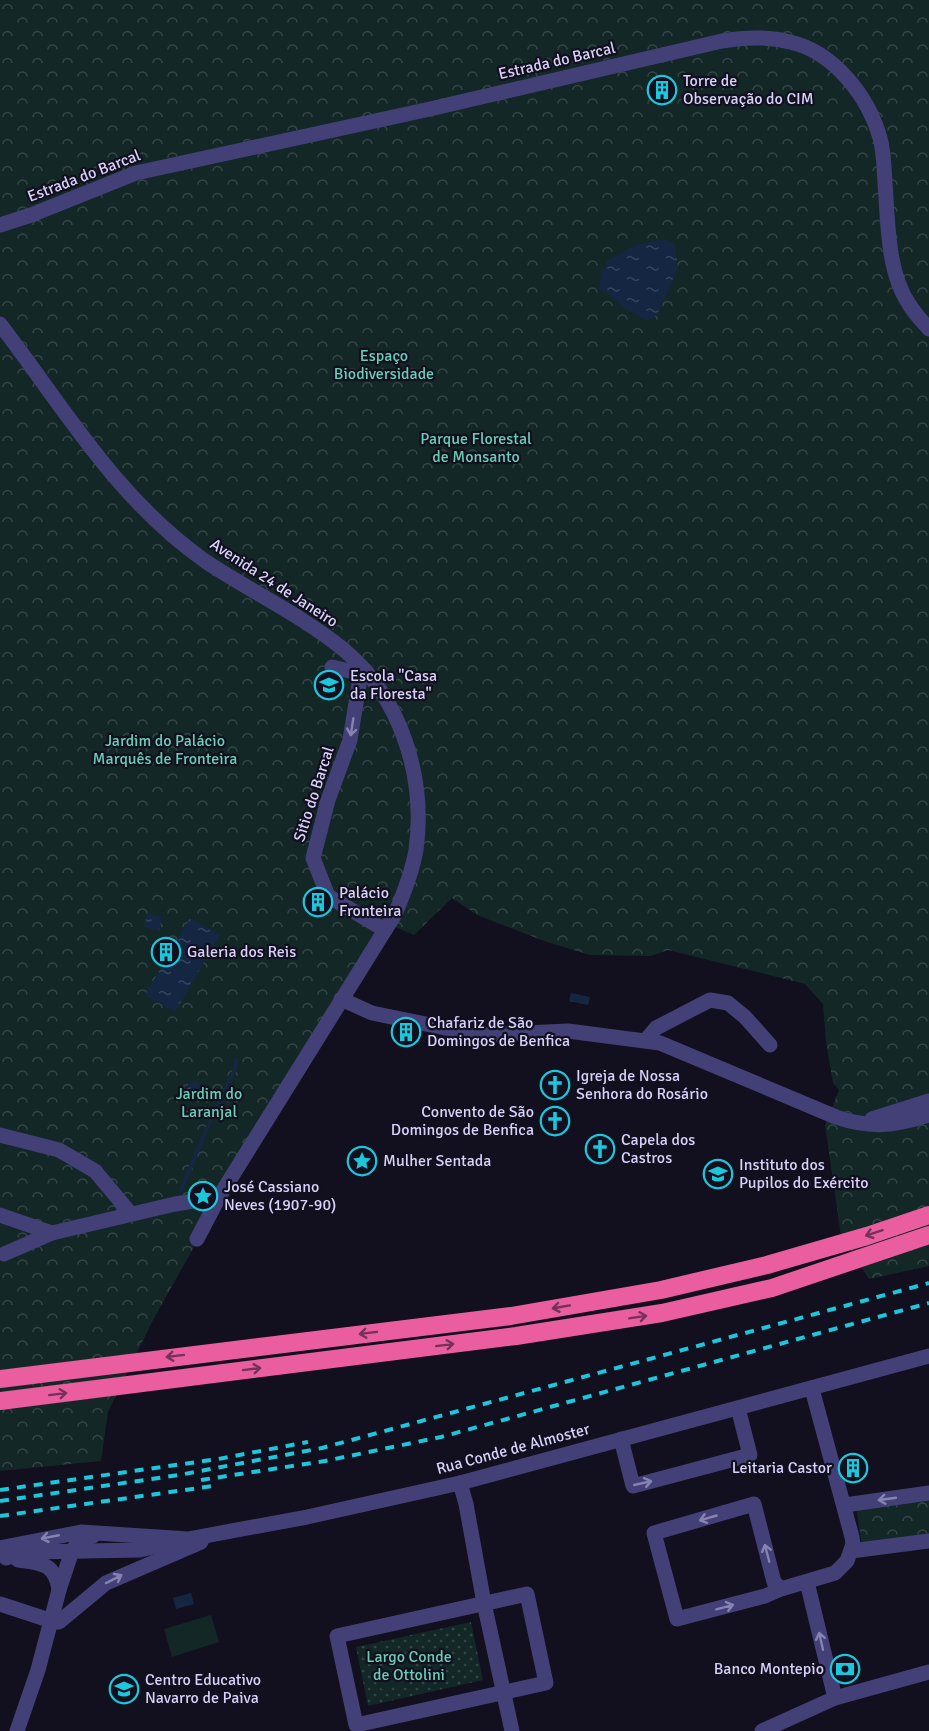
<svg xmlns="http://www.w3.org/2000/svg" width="929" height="1731" viewBox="0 0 929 1731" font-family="Signika,sans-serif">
<defs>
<pattern id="grass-dots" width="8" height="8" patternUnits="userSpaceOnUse" patternTransform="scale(1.5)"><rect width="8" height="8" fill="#132727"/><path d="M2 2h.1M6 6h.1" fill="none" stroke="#354547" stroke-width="1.8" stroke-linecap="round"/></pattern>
<pattern id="forest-crowns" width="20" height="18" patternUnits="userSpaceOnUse" patternTransform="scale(1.5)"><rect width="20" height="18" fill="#132727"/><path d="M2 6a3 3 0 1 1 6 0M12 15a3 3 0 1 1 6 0" fill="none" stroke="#354547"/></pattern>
<pattern id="water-ripples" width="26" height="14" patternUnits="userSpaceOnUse" patternTransform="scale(1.5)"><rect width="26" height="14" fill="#152642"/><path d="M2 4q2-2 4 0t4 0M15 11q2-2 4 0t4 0" fill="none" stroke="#36455e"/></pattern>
</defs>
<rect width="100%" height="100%" fill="#120f1e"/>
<path fill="url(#grass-dots)" d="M 471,1622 L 483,1680 L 368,1706 L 356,1647 Z"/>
<g fill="url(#forest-crowns)">
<path d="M 0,0 L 929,0 L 929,1266 L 869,1279 L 841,1236 L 825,1125 L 839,1090 L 833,1083 L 826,1043 L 823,1004 L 805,984 L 668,950 L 651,956 L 590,955 L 544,941 L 477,915 L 452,898 L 414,935 L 386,923 L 214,1211 L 152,1322 L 108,1412 L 101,1461 L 0,1471 Z"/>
<path d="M 929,1496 L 929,1538 L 862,1547 L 856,1507 Z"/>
</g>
<g fill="#132727">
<path d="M 211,1615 L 219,1642 L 172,1657 L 164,1629 Z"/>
<path d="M 406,1661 L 411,1682 L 381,1689 L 377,1667 Z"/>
</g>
<g fill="url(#water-ripples)">
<path d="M 665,239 L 675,245 L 678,267 L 657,315 L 647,321 L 626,309 L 605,291 L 600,290 L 601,270 L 605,269 L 606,262 L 636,245 Z"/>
<path d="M 147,914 L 162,917 L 159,931 L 144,927 Z"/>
<path d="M 190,918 L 220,935 L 175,1012 L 145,995 Z"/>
<path d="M 571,993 L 590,997 L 588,1005 L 569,1001 Z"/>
<circle cx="194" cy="1088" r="7"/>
<path d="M 191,1593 L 194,1604 L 176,1609 L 173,1598 Z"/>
</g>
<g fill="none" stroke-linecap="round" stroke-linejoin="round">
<path stroke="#152642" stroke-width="4" d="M 181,1190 L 204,1135 L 234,1071 L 236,1060"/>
<g stroke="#434077" stroke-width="15">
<path d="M 0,225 L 31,215 L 136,173 L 430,109 L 722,41 C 745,37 767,36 790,42 C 834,52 868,96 880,138 C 884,152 884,169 885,183 C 888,221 887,272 909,304 C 914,313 922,321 929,329"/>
<path d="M 0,324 C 65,409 116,498 205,561 C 250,591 301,615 343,649 C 401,697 426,777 416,850 C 412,873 404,893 395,914 L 219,1197 L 197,1239"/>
<path d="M 332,667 L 354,672 L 360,678"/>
<path d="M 366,671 L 360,678 L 350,740 L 328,800 L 313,858 L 328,896 L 385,930"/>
<path d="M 341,999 L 372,1013 L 479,1035 L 568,1031 L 660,1043 L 836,1117 C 871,1129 894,1126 929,1115"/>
<path d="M 646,1040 L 656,1028 L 710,1000 L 728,1003 L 745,1017 L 770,1045"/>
<path d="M 872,1119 L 929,1101"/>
<path d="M 0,1135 L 59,1150 L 95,1171 L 131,1214"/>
<path d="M 0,1215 L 52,1233"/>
<path d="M 4,1254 L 52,1233 L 175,1204 L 219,1197"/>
<path d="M 621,1439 L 633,1486 L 750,1455 L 738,1408"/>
<path d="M 460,1483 L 466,1504 L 484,1603 L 512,1731"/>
<path d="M 845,1505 L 929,1493"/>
<path d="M 0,1548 L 81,1532 L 188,1539 L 307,1517 L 460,1483 L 929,1356"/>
<path d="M 851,1551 L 929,1541"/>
<path d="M 6,1558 L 33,1552 L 140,1550 L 174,1542"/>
<path d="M 18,1560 C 41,1563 55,1563 59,1590"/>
<path d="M 807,1582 L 835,1698"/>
<path d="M 781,1589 L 774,1582 L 754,1504 L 654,1533 L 677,1619 L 765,1596 L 781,1589 L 835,1573 L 847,1561 L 853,1544 L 852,1537 L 812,1389"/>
<path d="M 527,1594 L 546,1683 L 356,1725 L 337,1636 Z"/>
<path d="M 0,1604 L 55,1622 L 59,1622 L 106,1583 L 201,1542"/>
<path d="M 17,1731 L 38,1670 L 59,1590 L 72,1551 L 80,1540 L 93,1536"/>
<path d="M 762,1731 L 835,1698 L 929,1672"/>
</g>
<g stroke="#ea5d9f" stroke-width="18">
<path d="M 0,1379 L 511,1316 L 661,1290 L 767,1265 L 867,1236 L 929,1215"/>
<path d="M 0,1401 L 516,1336 L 662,1313 L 772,1288 L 929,1235"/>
</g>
<g stroke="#1cc6db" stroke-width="4" stroke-dasharray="9 8" stroke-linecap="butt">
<path d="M 201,1480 L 325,1461 L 441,1437 L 929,1303"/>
<path d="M 0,1490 L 218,1459 L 308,1442"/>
<path d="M 0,1501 L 179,1475 L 322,1448 L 929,1283"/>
<path d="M 0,1516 L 213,1486"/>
</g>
</g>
<defs><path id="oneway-shaft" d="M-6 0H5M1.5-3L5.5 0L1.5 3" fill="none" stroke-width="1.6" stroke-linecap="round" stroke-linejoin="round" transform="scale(1.5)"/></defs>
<g stroke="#8682b2">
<use href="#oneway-shaft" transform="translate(352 727) rotate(99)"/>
<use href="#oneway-shaft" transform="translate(643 1483) rotate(-13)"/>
<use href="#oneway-shaft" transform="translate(887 1499) rotate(172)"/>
<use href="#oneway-shaft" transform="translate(708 1518) rotate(164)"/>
<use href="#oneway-shaft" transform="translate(50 1537) rotate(169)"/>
<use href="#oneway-shaft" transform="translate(767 1553) rotate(-105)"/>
<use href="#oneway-shaft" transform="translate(114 1579) rotate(-27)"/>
<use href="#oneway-shaft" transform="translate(725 1607) rotate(-15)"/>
<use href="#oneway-shaft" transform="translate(821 1641) rotate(-103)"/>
</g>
<g stroke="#733258">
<use href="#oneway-shaft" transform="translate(874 1233) rotate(162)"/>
<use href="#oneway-shaft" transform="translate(561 1307) rotate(170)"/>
<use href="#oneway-shaft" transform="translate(638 1317) rotate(-9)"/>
<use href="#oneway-shaft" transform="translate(368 1333) rotate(173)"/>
<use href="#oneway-shaft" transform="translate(445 1345) rotate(-7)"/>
<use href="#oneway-shaft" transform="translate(175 1356) rotate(173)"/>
<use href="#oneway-shaft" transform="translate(252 1369) rotate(-7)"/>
<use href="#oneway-shaft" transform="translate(58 1394) rotate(-7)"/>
</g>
<defs>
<g id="building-ring" transform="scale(1.5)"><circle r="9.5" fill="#120f1e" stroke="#1cc6db" stroke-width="1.5"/><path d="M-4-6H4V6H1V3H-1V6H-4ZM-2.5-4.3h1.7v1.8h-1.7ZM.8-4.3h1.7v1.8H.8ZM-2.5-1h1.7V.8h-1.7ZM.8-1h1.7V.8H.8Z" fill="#1cc6db"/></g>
<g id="school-ring" transform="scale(1.5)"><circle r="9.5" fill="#120f1e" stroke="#1cc6db" stroke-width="1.5"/><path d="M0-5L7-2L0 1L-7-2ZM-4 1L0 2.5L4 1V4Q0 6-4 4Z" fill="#1cc6db"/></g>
<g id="church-ring" transform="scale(1.5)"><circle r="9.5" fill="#120f1e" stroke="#1cc6db" stroke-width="1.5"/><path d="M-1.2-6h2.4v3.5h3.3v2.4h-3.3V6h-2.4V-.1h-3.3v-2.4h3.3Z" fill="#1cc6db"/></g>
<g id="sight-ring" transform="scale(1.5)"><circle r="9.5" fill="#120f1e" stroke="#1cc6db" stroke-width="1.5"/><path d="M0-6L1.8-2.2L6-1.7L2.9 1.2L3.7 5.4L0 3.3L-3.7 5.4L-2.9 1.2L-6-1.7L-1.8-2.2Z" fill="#1cc6db"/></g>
<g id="bank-ring" transform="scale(1.5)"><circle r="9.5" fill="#120f1e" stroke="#1cc6db" stroke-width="1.5"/><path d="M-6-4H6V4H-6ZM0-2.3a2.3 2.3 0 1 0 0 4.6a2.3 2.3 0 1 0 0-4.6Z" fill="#1cc6db"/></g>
</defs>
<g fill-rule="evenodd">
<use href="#building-ring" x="662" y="90"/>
<use href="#school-ring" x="329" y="685"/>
<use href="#building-ring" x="318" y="902"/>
<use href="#building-ring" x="166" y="952"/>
<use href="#building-ring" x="406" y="1032"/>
<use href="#church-ring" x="555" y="1085"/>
<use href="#church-ring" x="555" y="1121"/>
<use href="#church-ring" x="600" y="1149"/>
<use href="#sight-ring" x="362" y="1161"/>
<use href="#school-ring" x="718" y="1174"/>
<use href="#sight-ring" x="203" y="1196"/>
<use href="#building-ring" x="853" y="1468"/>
<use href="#bank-ring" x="845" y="1669"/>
<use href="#school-ring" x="124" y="1689"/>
</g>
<g text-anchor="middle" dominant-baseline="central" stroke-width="4.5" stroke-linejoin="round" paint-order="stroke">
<g font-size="16" fill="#d7d2f9" stroke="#120f1e">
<text transform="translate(557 61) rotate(-13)">Estrada do Barcal</text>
<text transform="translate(84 176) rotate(-21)">Estrada do Barcal</text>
<text transform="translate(274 583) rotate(33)">Avenida 24 de Janeiro</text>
<text transform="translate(314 794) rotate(-72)">Sitio do Barcal</text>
<text transform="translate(513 1449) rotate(-15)">Rua Conde de Almoster</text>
</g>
<g font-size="16" fill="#d7d2f9" stroke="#120f1e" text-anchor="start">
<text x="683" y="81">Torre de<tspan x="683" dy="18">Observação do CIM</tspan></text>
<text x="350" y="676">Escola "Casa<tspan x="350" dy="18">da Floresta"</tspan></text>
<text x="339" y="893">Palácio<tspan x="339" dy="18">Fronteira</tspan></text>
<text x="187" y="952">Galeria dos Reis</text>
<text x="427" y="1023">Chafariz de São<tspan x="427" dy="18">Domingos de Benfica</tspan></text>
<text x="576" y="1076">Igreja de Nossa<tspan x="576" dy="18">Senhora do Rosário</tspan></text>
<text x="534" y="1112" text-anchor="end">Convento de São<tspan x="534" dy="18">Domingos de Benfica</tspan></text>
<text x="621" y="1140">Capela dos<tspan x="621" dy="18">Castros</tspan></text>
<text x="383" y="1161">Mulher Sentada</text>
<text x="739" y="1165">Instituto dos<tspan x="739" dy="18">Pupilos do Exército</tspan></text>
<text x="224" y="1187">José Cassiano<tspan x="224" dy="18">Neves (1907-90)</tspan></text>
<text x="832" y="1468" text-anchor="end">Leitaria Castor</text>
<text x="824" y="1669" text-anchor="end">Banco Montepio</text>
<text x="145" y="1680">Centro Educativo<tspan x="145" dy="18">Navarro de Paiva</tspan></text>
</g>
<g font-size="16" fill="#68cfb6" stroke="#120f1e">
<text x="384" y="356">Espaço<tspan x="384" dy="18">Biodiversidade</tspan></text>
<text x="476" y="439">Parque Florestal<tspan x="476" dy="18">de Monsanto</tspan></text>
<text x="165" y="741">Jardim do Palácio<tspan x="165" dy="18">Marquês de Fronteira</tspan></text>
<text x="209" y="1094">Jardim do<tspan x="209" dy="18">Laranjal</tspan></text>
<text x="409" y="1657">Largo Conde<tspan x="409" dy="18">de Ottolini</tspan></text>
</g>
</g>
</svg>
